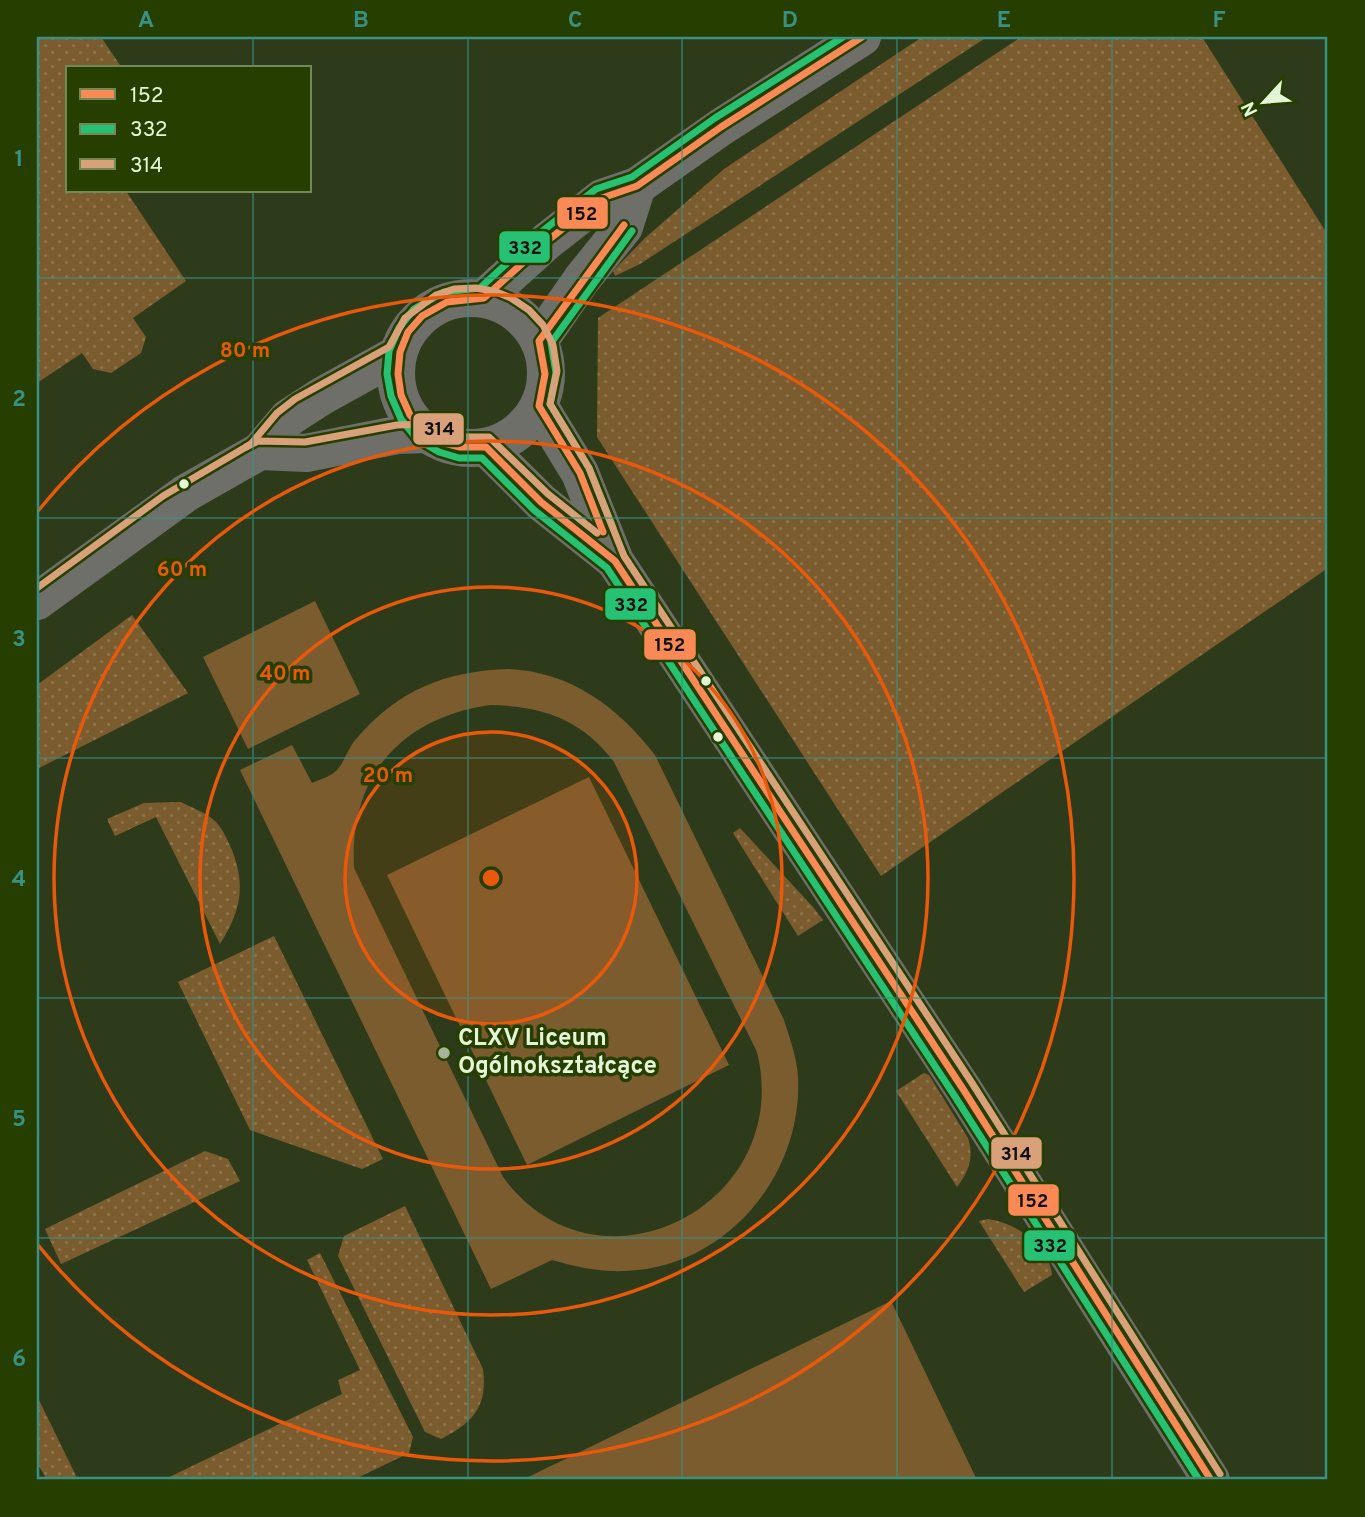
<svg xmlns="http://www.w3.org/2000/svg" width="1365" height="1517" viewBox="0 0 1365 1517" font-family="Overpass,sans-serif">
<defs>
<pattern id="grass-dots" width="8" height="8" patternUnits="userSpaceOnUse" patternTransform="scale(1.75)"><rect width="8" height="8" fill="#7b5c2f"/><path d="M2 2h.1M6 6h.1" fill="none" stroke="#8e744c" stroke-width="1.8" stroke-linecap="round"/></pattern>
</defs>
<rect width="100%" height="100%" fill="#2e3b1a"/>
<g fill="url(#grass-dots)">
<path d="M 37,37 L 101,37 L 122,68 L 68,68 L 68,191 L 126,191 L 186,281 L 133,318 L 146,337 L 141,353 L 111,373 L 93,369 L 82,353 L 37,383 Z"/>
<path d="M 922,37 L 987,37 L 640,264 L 615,276 L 613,271 L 645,238 L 724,169 Z"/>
<path d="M 1021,37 L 1202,37 L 1328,235 L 1328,568 L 881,876 L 597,437 L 598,318 Z"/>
<path d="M 132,615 L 188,693 L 37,769 L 37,685 Z"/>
<path d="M 181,802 C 192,808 205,812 215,821 C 223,829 227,839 232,850 C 246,886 241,911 220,944 L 156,817 L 115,836 L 107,819 L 144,803 Z"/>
<path d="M 740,828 L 813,907 L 823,920 L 798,936 L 733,833 Z"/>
<path d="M 274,936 L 383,1159 L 362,1169 L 250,1130 L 178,982 Z"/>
<path d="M 924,1073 L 929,1075 L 968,1138 C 974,1157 969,1171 957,1187 L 896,1091 Z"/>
<path d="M 205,1151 L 228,1159 L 240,1181 L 61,1264 L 45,1229 Z"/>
<path d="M 405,1206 L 483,1369 C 488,1406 473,1423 441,1439 L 425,1432 L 338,1256 L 344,1236 Z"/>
<path d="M 988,1219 C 1016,1223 1049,1245 1052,1275 L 1024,1292 L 979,1221 Z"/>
<path d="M 320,1253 L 413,1437 L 409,1453 L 353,1480 L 163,1480 L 342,1394 L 338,1380 L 360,1370 L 307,1260 Z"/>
<path d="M 37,1396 L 78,1480 L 42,1480 L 45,1476 L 37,1463 Z"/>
</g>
<g fill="#7b5c2f" fill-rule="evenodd">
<path d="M 315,601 L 360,694 L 248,749 L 203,657 Z"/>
<path d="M 509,669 C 571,672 618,707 655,755 L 784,1020 C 790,1039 797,1058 798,1077 C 803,1176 725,1268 625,1271 C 599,1272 576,1267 552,1260 L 491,1289 L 240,770 L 292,745 L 312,783 C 318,780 326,778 332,774 C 343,768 347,749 356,739 C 398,690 445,671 509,669 ZM 490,705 C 542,706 582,719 614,762 L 757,1052 C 795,1206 597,1306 503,1177 L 354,868 C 349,777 400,718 490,705 Z"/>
<path d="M 589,777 L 729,1065 L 527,1165 L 387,875 Z"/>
<path d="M 891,1301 L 977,1480 L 522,1480 Z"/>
</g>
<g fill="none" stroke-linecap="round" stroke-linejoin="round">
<g stroke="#6e6f69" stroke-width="38">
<path d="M 484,298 L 547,241 L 602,198 L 637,186 L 721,127 L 862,37"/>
<circle cx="471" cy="373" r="75"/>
<path d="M 539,341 L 582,279 L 624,227 L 637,186"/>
<path d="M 539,406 L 580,473 L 615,561 L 963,1089 L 1211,1480"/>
<path d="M 486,447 L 541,502 L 614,560"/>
<path d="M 260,451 L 306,453 L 397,435 L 427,434"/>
<path d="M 37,601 L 186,493 L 260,451 L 288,418 L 322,396 L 398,354"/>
</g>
<g stroke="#263f00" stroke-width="12">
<g id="bus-1">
<path d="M 862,37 L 721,127 L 637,186 L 602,198 L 547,241 L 484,298 L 447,302 L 422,316 L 408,332 L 400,352 L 398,374 L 401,395 L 410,415 L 424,431 L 444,443 L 460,447 L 486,447 L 541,502 L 615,561 L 963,1089 L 1211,1480"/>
<path d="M 603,532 L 580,473 L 539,406 L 545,374 L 539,341 L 624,225"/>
</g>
</g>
<g stroke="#263f00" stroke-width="12">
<g id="bus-2">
<path d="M 843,37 L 715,118 L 632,177 L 596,189 L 540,233 L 480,288 L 444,292 L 414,309 L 399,328 L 389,351 L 387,374 L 391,396 L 401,419 L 417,439 L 439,452 L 459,458 L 482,458 L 534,510 L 607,568 L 954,1095 L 1199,1480"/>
<path d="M 613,528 L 589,468 L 550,404 L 556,373 L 551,343 L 632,231"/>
</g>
</g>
<g stroke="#263f00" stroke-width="12">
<g id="bus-3">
<path d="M 246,447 L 258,441 L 305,442 L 397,425 L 429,424 L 449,434 L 466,437 L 489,437 L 548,494 L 597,533"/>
<path d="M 37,588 L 163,496 L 251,444 L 277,413 L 295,399 L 389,347 L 405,318 L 436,295 L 454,289 L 475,288 L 494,291 L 511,298 L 529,310 L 543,325 L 553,345 L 557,371 L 550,404 L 589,468 L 624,556 L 972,1083 L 1220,1474"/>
</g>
</g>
<use href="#bus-1" stroke="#f98a56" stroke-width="7"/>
<use href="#bus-2" stroke="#26c172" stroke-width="7"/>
<use href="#bus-3" stroke="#d9a179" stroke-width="7"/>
</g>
<path fill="none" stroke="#3a9083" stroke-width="2" stroke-opacity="0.55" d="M 253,37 L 253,68M 468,37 L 468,1480M 682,37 L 682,1480M 897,37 L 897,1480M 1112,37 L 1112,1480M 253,191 L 253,1480M 37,278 L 1328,278M 37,518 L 1328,518M 37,758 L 1328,758M 37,998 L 1328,998M 37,1238 L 1328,1238"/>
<circle cx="491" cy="878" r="146" fill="#e8590c" fill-opacity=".12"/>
<g fill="none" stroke="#e8590c" stroke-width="3.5">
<circle cx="491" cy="878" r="146"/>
<circle cx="491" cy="878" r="291"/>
<circle cx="491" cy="878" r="437"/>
<path d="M38 511A583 583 0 1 1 38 1245"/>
</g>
<g fill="#e5f6d7" stroke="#263f00" stroke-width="2.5">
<circle cx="184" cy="484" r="6"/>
<circle cx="706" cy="681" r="6"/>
<circle cx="718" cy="737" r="6"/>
</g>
<circle fill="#a5b595" stroke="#263f00" stroke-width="2.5" cx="444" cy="1053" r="7"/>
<g text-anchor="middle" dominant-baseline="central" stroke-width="7" stroke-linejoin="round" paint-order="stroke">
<g font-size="24" font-weight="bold" fill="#e5f6d7" stroke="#263f00" text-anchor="start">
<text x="458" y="1039">CLXV Liceum<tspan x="458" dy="28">Ogólnokształcące</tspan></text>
</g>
</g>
<circle cx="491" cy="878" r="10" fill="#e8590c" stroke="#263f00" stroke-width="3.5"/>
<g font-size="21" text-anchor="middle" font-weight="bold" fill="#e8590c" stroke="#263f00" stroke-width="7" stroke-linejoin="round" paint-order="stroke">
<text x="245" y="357">80 m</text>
<text x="182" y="576">60 m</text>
<text x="285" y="680">40 m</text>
<text x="388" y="782">20 m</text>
</g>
<g stroke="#263f00" stroke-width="2.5">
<rect x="556" y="196" width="53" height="34" rx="7" fill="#f98a56"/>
<rect x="498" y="230" width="53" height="34" rx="7" fill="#26c172"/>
<rect x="412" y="412" width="53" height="34" rx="7" fill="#d9a179"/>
<rect x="604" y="587" width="53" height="34" rx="7" fill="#26c172"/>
<rect x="643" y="628" width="54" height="33" rx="7" fill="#f98a56"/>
<rect x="990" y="1136" width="53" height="34" rx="7" fill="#d9a179"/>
<rect x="1007" y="1183" width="53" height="34" rx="7" fill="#f98a56"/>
<rect x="1023" y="1229" width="53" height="33" rx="7" fill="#26c172"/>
</g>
<g font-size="19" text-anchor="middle" font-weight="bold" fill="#111">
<text x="582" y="220">152</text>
<text x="525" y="254">332</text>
<text x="439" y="435">314</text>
<text x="631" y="611">332</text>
<text x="670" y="651">152</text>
<text x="1016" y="1160">314</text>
<text x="1033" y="1207">152</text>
<text x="1050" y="1252">332</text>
</g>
<rect width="1365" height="1517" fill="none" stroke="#263f00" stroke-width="77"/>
<rect x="66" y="66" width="245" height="126" fill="#263f00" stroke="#728856" stroke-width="2"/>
<rect x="80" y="89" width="35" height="10" fill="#f98a56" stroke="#728856" stroke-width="2"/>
<text x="130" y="102" font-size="21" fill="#e5f6d7">152</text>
<rect x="80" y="124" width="35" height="10" fill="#26c172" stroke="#728856" stroke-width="2"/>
<text x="130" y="136" font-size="21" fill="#e5f6d7">332</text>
<rect x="80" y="159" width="35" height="10" fill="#d9a179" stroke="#728856" stroke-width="2"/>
<text x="130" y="172" font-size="21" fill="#e5f6d7">314</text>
<g transform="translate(1264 102) rotate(244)" stroke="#263f00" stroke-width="5" paint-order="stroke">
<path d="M0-5L12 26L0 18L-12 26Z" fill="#e5f6d7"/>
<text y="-10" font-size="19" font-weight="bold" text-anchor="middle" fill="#e5f6d7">N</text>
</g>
<rect x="38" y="38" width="1288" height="1440" fill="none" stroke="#3a9083" stroke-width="2.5"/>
<g font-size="23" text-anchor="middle" font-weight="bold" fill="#3a9083">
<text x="146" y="27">A</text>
<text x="361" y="27">B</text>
<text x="575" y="27">C</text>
<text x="790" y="27">D</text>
<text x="1004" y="27">E</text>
<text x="1219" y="27">F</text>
<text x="19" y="166">1</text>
<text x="19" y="406">2</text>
<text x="19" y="646">3</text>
<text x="19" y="886">4</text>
<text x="19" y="1126">5</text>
<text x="19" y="1366">6</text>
</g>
</svg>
